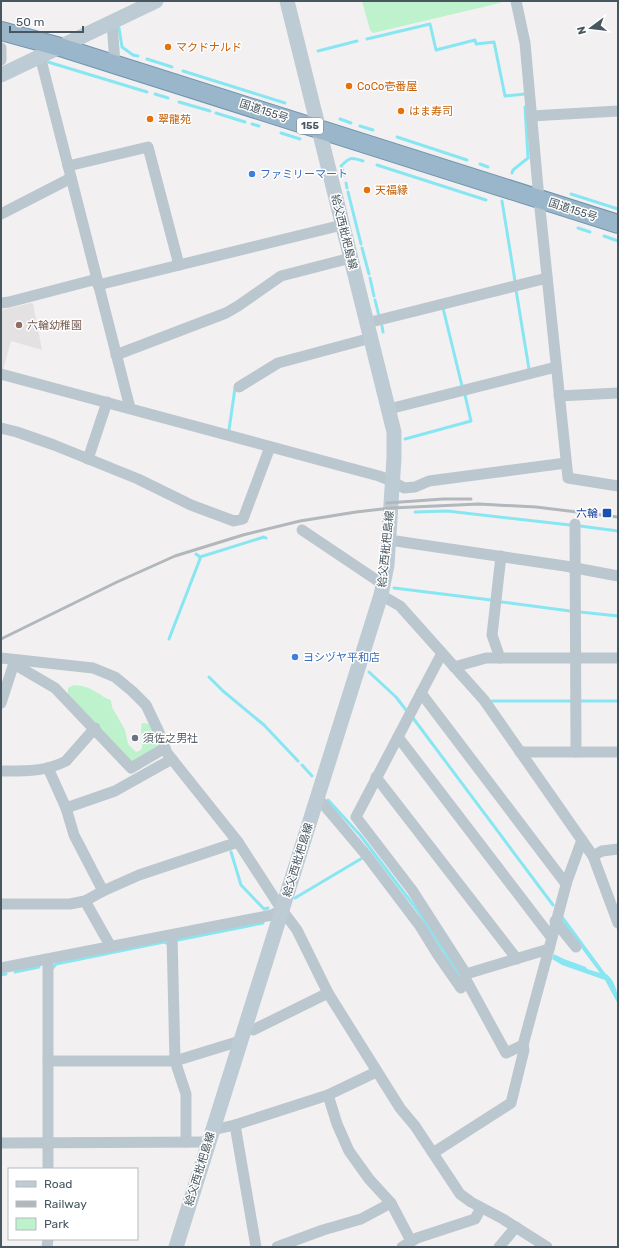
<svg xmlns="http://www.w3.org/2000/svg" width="619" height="1248" viewBox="0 0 619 1248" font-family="Rubik,'Noto Sans JP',sans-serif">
<rect width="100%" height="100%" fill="#f3f0f1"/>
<path fill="#e4e1e3" d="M 31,303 L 33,304 L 42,350 L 11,341 L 3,370 L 1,370 L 1,310 Z"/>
<g fill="#bdf2cc">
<path d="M 362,1 L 502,1 L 500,3 L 373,33 L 370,30 Z"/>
<path d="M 74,685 C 82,686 89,687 96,692 C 102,695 104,698 111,700 L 112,707 L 125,730 L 128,744 L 136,752 L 141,750 C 145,741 139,732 142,723 L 151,724 L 159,748 L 132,763 L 68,694 L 68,688 Z"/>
</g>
<path fill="#88e6f2" d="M 561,913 L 605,973 C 615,980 618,992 618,1004 L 605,980 L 562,965 L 552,959 L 554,954 L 564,959 L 586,967 L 587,969 L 600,973 L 559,918 Z"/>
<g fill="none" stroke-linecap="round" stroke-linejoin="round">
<g stroke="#88e6f2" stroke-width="3">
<path d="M 119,28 L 122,47 L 133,55 L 138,56"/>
<path d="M 367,39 L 430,24 L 436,50 L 475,40 L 476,44 L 494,42 L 505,96 L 525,94"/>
<path d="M 318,51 L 357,41"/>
<path d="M 147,59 L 172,67"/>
<path d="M 48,62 L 147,92"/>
<path d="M 183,71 L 285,103"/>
<path d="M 155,94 L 168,98"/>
<path d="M 179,102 L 210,111"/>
<path d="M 216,113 L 245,122"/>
<path d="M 340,119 L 351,123"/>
<path d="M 252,124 L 259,126"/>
<path d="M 360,126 L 373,130"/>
<path d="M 281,133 L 300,139"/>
<path d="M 397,137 L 467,160"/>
<path d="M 480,164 L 488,167"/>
<path d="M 377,165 L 486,200"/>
<path d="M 512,173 L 513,170 L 528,158 L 525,107"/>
<path d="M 344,175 L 341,166 C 350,157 351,157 363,161"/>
<path d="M 346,183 L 347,188"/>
<path d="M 348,192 L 361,244"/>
<path d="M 571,194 L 618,209"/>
<path d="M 502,201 L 515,281"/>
<path d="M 578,228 L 590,232"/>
<path d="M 604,236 L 618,241"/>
<path d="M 362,248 L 369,274"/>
<path d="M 370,278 L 374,296"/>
<path d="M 516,290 L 529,369"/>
<path d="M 375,300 L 379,316"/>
<path d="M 443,308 L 462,386"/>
<path d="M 382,326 L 383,332"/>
<path d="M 229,430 L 235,388"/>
<path d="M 405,439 L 471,421 L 465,395"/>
<path d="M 415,512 L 447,511 L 570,525"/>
<path d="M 580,526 L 618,531"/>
<path d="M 200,557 L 264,537 L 266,538"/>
<path d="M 394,588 L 491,600"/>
<path d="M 502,602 L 570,611"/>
<path d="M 580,612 L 618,616"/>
<path d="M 169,639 L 200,559 L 200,557 L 196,554"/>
<path d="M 369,672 L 396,697 L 406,710"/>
<path d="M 209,677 L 223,691 L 264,725 L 298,761"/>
<path d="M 492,701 L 570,701"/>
<path d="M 581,701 L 618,701"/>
<path d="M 413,718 L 553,905"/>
<path d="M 302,765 L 312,776"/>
<path d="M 328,800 L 360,835 L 418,911 L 460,976"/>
<path d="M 231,852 L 241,885 L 264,909 L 268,908"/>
<path d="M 295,898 L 364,857"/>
<path d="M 178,940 L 263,923"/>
<path d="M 52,969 L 56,964 L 164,942 L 168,944"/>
<path d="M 15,972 L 39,967"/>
<path d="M 1,975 L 6,974"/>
</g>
<g stroke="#7194ae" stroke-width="20">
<path id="trunk" d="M 1,31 L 60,47 L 618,224"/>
</g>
<g stroke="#bbc7ce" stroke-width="11">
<path d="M 516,1 L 525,43 L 539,199 L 568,478 L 618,486"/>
<path d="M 112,22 L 115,64"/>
<path d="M 1,48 L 1,60"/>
<path d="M 40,56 L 130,408"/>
<path d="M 531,116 L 618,111"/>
<path d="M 68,166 L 148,147 L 179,265"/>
<path d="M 1,214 L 71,178"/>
<path d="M 98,285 L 342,225"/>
<path d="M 1,303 L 9,302 L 97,279"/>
<path d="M 367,323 L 547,278"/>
<path d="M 116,355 L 226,313 L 238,306 L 281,276 L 351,258"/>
<path d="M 1,374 L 379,476 L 392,481 L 404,488 L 415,487 L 429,481 L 566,463"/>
<path d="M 239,387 L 278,363 L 371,338"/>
<path d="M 559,396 L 618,393"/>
<path d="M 389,409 L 556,367"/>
<path d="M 1,428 L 17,432 L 54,445 L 138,479 L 191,505 L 234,521 L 243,519 L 270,447"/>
<path d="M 88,459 L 107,402"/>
<path d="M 575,524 L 576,752"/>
<path d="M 302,530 L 384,585"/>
<path d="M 389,540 L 565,566 L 618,576"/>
<path d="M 381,595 L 400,606 L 484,700 L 593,856 L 618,923"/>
<path d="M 442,653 L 356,817 L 412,890 L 466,974 L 549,949 L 567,881 L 582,840"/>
<path d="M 1,658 L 93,668 L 115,677 L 132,691 L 146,705 L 158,730 L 167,753 L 238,842 L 282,910 L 297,930 L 328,993 L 400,1108 L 415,1126 L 460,1194 L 471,1202 L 503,1219 L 547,1247"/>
<path d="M 500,658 L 492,635 L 501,556"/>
<path d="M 14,664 L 55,688 L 131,768 L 165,748"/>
<path d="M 454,667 L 486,658 L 618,658"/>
<path d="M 421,693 L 566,884"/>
<path d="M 1,703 L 15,660"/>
<path d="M 398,737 L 551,937"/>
<path d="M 520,752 L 618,752"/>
<path d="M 48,768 L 66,808 L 74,835 L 103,891"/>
<path d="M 1,771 C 24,771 45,772 66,761 L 95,728"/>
<path d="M 376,777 L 517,959"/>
<path d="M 317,797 L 335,818 L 367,856 L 420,926 L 438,955 L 461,988"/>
<path d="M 66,808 L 115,791 L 172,759"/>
<path d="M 593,856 L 602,851 L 618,849"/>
<path d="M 85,901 L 111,947"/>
<path d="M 1,904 L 70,904 L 85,901 L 103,891 L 139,875 L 238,842"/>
<path d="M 555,921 L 576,947"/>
<path d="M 172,935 L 175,1061 L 186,1094 L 186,1142"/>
<path d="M 48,959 L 48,1169"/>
<path d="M 1,968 L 272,915 L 282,910"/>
<path d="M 465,978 L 506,1053 L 523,1045"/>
<path d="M 244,1028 L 253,1030 L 328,993"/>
<path d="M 48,1061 L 175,1061 L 240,1041"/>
<path d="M 328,1095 L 337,1124 L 349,1151 L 369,1179 L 391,1203 L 411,1241"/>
<path d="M 235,1125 L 256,1247"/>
<path d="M 212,1130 L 235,1125 L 328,1095 L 372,1074 L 376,1070"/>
<path d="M 1,1143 L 209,1142"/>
<path d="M 433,1153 L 511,1103 L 524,1050 L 523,1045 L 549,949"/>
<path d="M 47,1247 L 48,1239"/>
<path d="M 277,1247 L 323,1230 L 361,1219 L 391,1203"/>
<path d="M 402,1247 L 417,1238 L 475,1219 L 481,1208"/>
<path d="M 499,1247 L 516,1227"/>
</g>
<g stroke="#bdcbd5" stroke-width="15">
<path d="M 1,75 L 156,1"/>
<path d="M 176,1247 L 381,595 L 387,565 L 394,458 L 394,432 L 287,1"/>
</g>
<use href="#trunk" stroke="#9ab6ca" stroke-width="18"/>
<g stroke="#b2b7bb" stroke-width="3">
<path d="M 387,503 L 443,499 L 471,499"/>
<path d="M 1,639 L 117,582 L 175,556 L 243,535 L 300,521 L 356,512 L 391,508 L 479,504 L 536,507 L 618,517"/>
</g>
</g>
<g fill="#e8710a" stroke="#fff" stroke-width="1.5">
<circle cx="168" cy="47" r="4"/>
<circle cx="349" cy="86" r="4"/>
<circle cx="401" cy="111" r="4"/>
<circle cx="150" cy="119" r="4"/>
<circle cx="367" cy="190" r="4"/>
</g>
<g fill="#3f7fe0" stroke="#fff" stroke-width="1.5">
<circle cx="252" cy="174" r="4"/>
<circle cx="295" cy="657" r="4"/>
</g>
<circle fill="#8d6e63" stroke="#fff" stroke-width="1.5" cx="19" cy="325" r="4"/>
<rect fill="#1a4fb4" stroke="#fff" stroke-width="1.5" x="602" y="508" width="10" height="10" rx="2"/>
<circle fill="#6b7280" stroke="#fff" stroke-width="1.5" cx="135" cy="738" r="4"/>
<g text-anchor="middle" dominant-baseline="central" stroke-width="3" stroke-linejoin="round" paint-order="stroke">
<rect fill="#fff" stroke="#7e898f" stroke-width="1" x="297" y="118" width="26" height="16" rx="3"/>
<g font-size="10" font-weight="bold" fill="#47565f">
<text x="310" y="126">155</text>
</g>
<g font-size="11" fill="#c56008" stroke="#fff" text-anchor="start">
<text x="176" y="47">マクドナルド</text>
<text x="357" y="86">CoCo壱番屋</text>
<text x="409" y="111">はま寿司</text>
<text x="158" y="119">翠龍苑</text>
<text x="375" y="190">天福縁</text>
</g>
<g font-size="11" fill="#47565f" stroke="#fff">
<text transform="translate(264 111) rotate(18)">国道155号</text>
<text transform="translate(573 210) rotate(18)">国道155号</text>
<text transform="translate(344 232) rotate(76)">給父西枇杷島線</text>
<text transform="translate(386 549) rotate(-84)">給父西枇杷島線</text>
<text transform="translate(298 860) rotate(-73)">給父西枇杷島線</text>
<text transform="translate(200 1169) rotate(-73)">給父西枇杷島線</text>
</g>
<g font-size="11" fill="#366cbe" stroke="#fff" text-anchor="start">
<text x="260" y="174">ファミリーマート</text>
<text x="303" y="657">ヨシヅヤ平和店</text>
</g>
<g font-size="11" fill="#785e54" stroke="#fff" text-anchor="start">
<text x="27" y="325">六輪幼稚園</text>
</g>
<g font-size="11" fill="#164399" stroke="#fff" text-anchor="end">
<text x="598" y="513">六輪</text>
</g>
<g font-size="11" fill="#5b616d" stroke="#fff" text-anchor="start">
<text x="143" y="738">須佐之男社</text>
</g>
</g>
<rect width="619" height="1248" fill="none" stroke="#47565f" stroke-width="4"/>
<rect x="8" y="1168" width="130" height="72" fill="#ffffff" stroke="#b5bbbf"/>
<rect x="16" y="1181" width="20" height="6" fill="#bdcbd5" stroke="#b5bbbf"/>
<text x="44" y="1188" font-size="12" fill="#47565f">Road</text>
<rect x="16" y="1201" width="20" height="6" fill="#b2b7bb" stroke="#b5bbbf"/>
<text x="44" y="1208" font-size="12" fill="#47565f">Railway</text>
<rect x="16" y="1218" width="20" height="12" fill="#bdf2cc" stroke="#b5bbbf"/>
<text x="44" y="1228" font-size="12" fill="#47565f">Park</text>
<g transform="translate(591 28) rotate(255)" stroke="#ffffff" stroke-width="3" paint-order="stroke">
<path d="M0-3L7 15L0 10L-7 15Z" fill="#47565f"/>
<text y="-6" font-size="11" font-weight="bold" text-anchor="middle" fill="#47565f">N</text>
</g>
<path d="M10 26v6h73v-6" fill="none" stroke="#47565f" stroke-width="2"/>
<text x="16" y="26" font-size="12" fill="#47565f" stroke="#ffffff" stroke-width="3" paint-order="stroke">50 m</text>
</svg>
